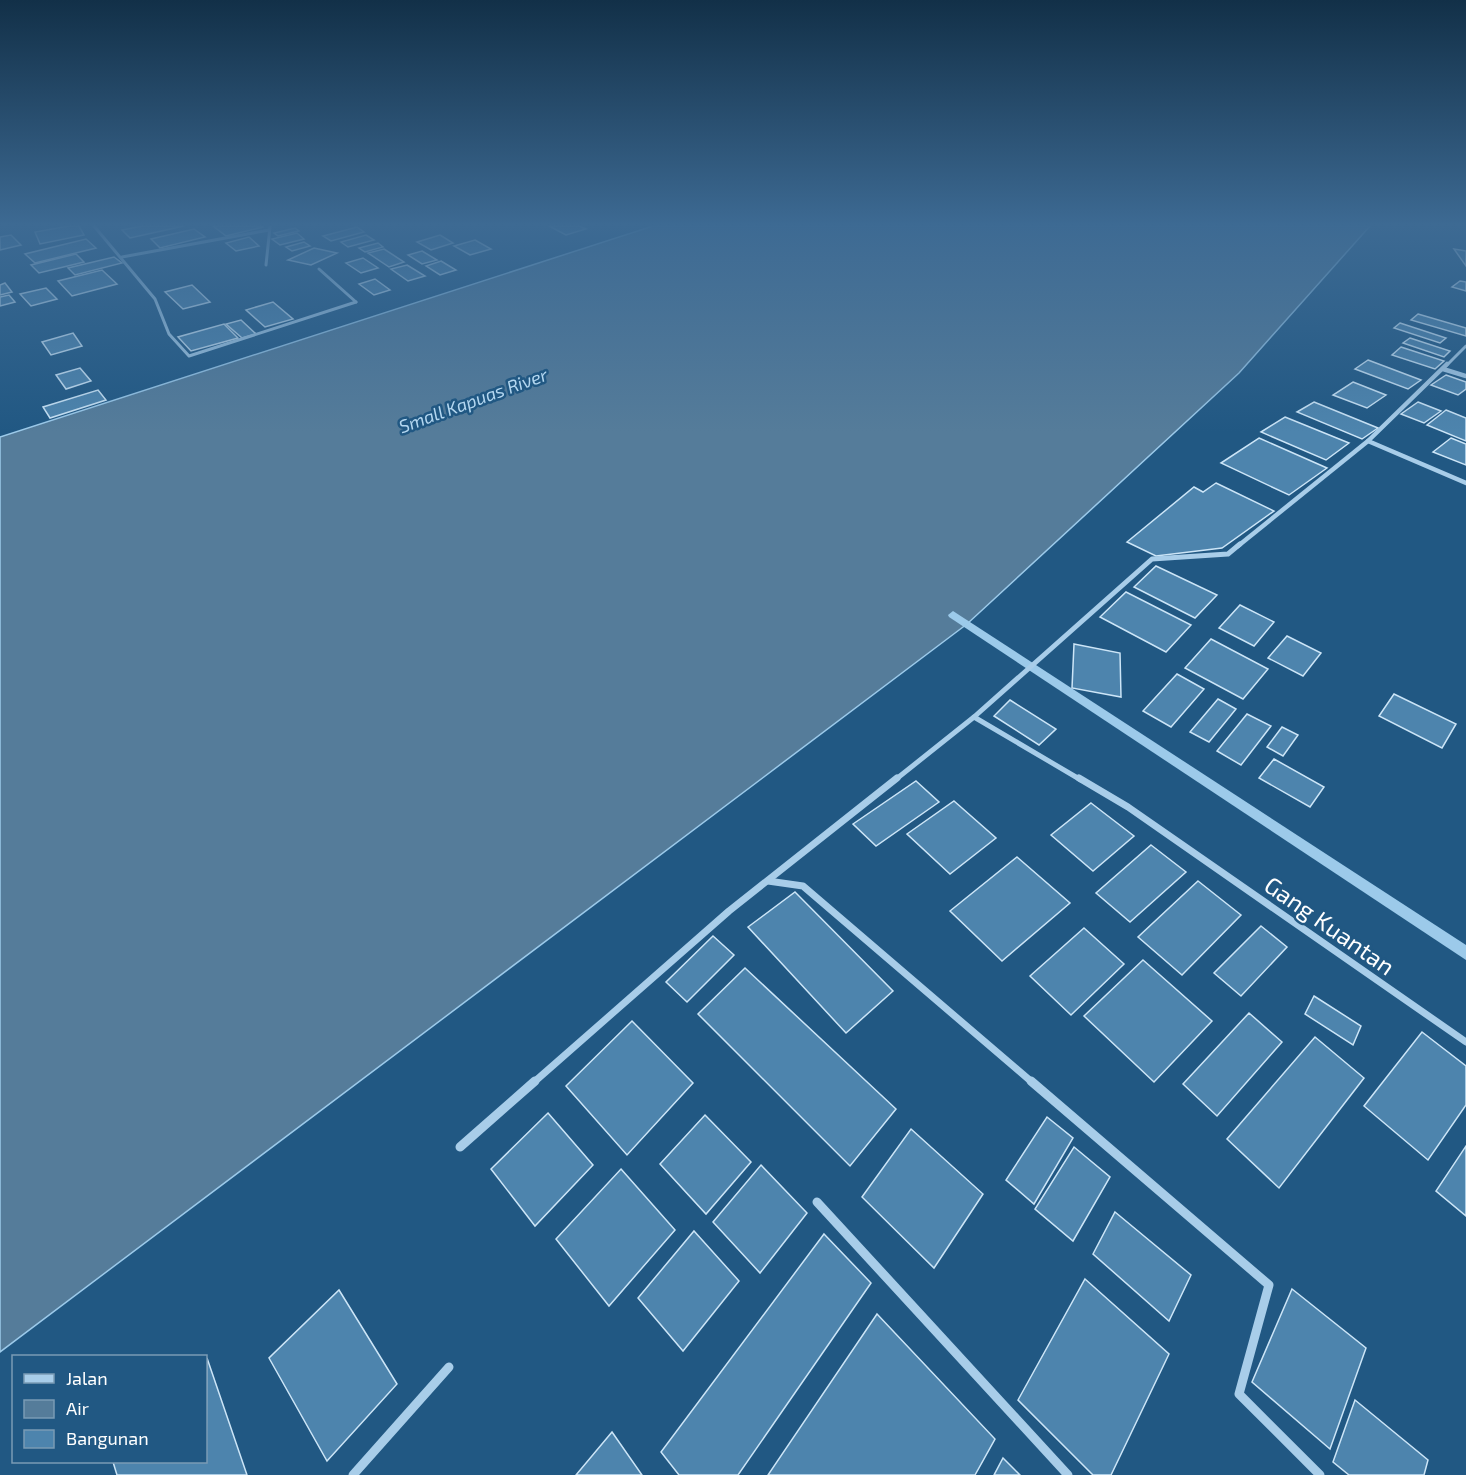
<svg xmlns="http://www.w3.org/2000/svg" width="1466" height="1475" viewBox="0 0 1466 1475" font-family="'Exo 2',sans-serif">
<rect width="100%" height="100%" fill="#215883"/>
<path fill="#557c9a" stroke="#9ccaea" stroke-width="1.5" d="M 653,226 L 1370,226 L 1239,373 L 967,624 L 0,1352 L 0,437 Z"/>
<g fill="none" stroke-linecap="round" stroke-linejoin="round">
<path fill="#9ccaea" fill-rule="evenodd" d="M 953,611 L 1466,945 L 1466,960 L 949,617 L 948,615 Z"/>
</g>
<g fill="#4d84ad" stroke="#cce5f7" stroke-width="1.5">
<path d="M 69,226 L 79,226 L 84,235 L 40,244 L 35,232 Z"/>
<path d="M 142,226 L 184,226 L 130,238 L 122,230 Z"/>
<path d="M 213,226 L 262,226 L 263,227 L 226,236 Z"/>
<path d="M 549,226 L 579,226 L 586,229 L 566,235 Z"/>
<path d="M 357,227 L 364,232 L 331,241 L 323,236 Z"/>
<path d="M 295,228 L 299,231 L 278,236 L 274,233 Z"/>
<path d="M 194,229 L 205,237 L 160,248 L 151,239 Z"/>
<path d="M 297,233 L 304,239 L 280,245 L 272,239 Z"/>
<path d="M 11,235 L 21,245 L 0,250 L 0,237 Z"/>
<path d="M 366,235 L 374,240 L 348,247 L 341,242 Z"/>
<path d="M 440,235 L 453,243 L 431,250 L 417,242 Z"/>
<path d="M 249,237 L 259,246 L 236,251 L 226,243 Z"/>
<path d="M 86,239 L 96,248 L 35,263 L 25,254 Z"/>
<path d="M 475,240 L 491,249 L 470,255 L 454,246 Z"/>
<path d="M 304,242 L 310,246 L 292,251 L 286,247 Z"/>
<path d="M 378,243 L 383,247 L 365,252 L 359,248 Z"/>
<path d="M 314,248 L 337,253 L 311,265 L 288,260 Z"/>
<path d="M 384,249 L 404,262 L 389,267 L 368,253 Z"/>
<path d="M 1454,249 L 1466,251 L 1466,266 Z"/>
<path d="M 422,251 L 437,260 L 422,264 L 408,255 Z"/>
<path d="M 76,254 L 84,262 L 39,273 L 31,265 Z"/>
<path d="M 114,257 L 122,263 L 75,275 L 68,268 Z"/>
<path d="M 363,258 L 378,268 L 361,273 L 346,263 Z"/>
<path d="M 441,261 L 456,270 L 440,275 L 426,266 Z"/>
<path d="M 407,265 L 425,276 L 408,281 L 391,269 Z"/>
<path d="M 102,270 L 117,284 L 72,296 L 58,281 Z"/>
<path d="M 375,279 L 390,290 L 374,295 L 359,284 Z"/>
<path d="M 1460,281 L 1466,282 L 1466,291 L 1452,287 Z"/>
<path d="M 5,283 L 12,292 L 0,295 L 0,285 Z"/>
<path d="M 192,285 L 210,302 L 183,309 L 165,292 Z"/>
<path d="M 46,288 L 57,299 L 31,306 L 20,294 Z"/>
<path d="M 9,295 L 15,302 L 0,306 L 0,297 Z"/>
<path d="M 273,302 L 293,319 L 265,327 L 246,310 Z"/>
<path d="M 1418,314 L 1466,328 L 1466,336 L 1411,320 Z"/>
<path d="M 241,320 L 256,334 L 242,338 L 226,324 Z"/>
<path d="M 1400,323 L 1446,338 L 1440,343 L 1394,328 Z"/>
<path d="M 224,324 L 238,338 L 191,351 L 178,337 Z"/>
<path d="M 73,333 L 82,346 L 51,355 L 42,342 Z"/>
<path d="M 1410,338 L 1450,351 L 1444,357 L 1403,343 Z"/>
<path d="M 1401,347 L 1444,361 L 1435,369 L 1392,355 Z"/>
<path d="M 1368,360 L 1421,380 L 1408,389 L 1355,369 Z"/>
<path d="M 80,368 L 91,381 L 66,389 L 56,375 Z"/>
<path d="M 1446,375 L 1466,382 L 1466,389 L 1458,395 L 1431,385 Z"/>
<path d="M 1353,382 L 1386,395 L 1367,408 L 1333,395 Z"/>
<path d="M 98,390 L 106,400 L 50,418 L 43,407 Z"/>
<path d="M 1314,402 L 1378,428 L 1362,439 L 1297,412 Z"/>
<path d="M 1418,402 L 1441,411 L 1424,423 L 1401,414 Z"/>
<path d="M 1446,410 L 1466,418 L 1466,441 L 1427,425 Z"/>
<path d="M 1285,417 L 1349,443 L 1326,460 L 1261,432 Z"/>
<path d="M 1259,438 L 1327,468 L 1289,495 L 1221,463 Z"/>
<path d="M 1451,438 L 1466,444 L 1466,465 L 1433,452 Z"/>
<path d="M 1216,483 L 1274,511 L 1222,548 L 1156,556 L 1127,542 L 1194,487 L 1203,492 Z"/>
<path d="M 1156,566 L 1217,595 L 1195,618 L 1134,587 Z"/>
<path d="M 1126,592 L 1191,625 L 1166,652 L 1100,617 Z"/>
<path d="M 1240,605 L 1274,622 L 1254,646 L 1219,628 Z"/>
<path d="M 1287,636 L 1321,653 L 1303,676 L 1268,658 Z"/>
<path d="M 1211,639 L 1268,669 L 1243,699 L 1185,668 Z"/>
<path d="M 1074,644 L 1120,653 L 1121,697 L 1072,688 Z"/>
<path d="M 1177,674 L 1204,689 L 1171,727 L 1143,711 Z"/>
<path d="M 1394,694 L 1456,724 L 1442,748 L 1379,716 Z"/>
<path d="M 1218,699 L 1236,709 L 1209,742 L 1190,732 Z"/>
<path d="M 1010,700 L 1056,729 L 1039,745 L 994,716 Z"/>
<path d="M 1247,714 L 1271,726 L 1241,765 L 1217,751 Z"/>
<path d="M 1282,727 L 1298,735 L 1283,756 L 1267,747 Z"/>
<path d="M 1274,759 L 1324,787 L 1310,807 L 1259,778 Z"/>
<path d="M 916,781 L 939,802 L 876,846 L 853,824 Z"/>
<path d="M 954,801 L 996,838 L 950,874 L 907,834 Z"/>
<path d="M 1091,803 L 1134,836 L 1093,871 L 1051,835 Z"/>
<path d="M 1151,845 L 1186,872 L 1130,922 L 1096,893 Z"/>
<path d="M 1017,857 L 1070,903 L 1002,961 L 950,911 Z"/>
<path d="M 1198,881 L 1241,915 L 1182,975 L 1138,937 Z"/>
<path d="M 795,892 L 893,991 L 846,1033 L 748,927 Z"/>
<path d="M 1261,926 L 1287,947 L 1241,996 L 1214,973 Z"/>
<path d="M 1084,928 L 1124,964 L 1071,1015 L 1030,976 Z"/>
<path d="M 713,936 L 734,955 L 687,1002 L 666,982 Z"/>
<path d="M 1143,960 L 1212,1021 L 1154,1082 L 1084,1016 Z"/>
<path d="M 745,968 L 896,1109 L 850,1166 L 698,1014 Z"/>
<path d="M 1314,996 L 1361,1026 L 1353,1045 L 1305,1014 Z"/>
<path d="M 1249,1013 L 1282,1042 L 1217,1116 L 1183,1084 Z"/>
<path d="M 632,1021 L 693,1083 L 627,1155 L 566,1086 Z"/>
<path d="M 1422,1032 L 1466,1066 L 1466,1105 L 1428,1160 L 1364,1106 Z"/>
<path d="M 1315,1037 L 1364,1078 L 1279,1188 L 1227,1139 Z"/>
<path d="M 548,1113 L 593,1165 L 535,1226 L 491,1169 Z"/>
<path d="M 705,1115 L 751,1162 L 706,1214 L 660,1164 Z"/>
<path d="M 1047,1117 L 1073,1138 L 1034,1204 L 1006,1180 Z"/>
<path d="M 911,1129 L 983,1194 L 934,1268 L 862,1197 Z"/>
<path d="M 1466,1146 L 1466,1216 L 1436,1191 Z"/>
<path d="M 1074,1147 L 1110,1177 L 1073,1241 L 1035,1209 Z"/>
<path d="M 761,1165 L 807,1213 L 760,1273 L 713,1222 Z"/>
<path d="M 621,1169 L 675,1230 L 609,1306 L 556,1239 Z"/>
<path d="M 1115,1212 L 1191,1275 L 1169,1321 L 1093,1254 Z"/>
<path d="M 694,1231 L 739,1281 L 683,1351 L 638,1298 Z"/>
<path d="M 824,1234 L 871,1283 L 738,1475 L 679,1475 L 661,1452 Z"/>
<path d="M 1085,1279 L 1169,1354 L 1111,1475 L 1093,1475 L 1018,1400 Z"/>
<path d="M 1292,1289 L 1366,1348 L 1330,1449 L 1252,1382 Z"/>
<path d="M 339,1290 L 397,1384 L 327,1461 L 269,1358 Z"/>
<path d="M 877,1314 L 995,1439 L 975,1475 L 768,1475 Z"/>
<path d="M 207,1358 L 247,1475 L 117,1475 L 113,1462 L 206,1462 Z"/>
<path d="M 1355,1400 L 1428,1460 L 1424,1475 L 1349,1475 L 1333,1462 Z"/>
<path d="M 612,1432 L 642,1475 L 576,1475 Z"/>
<path d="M 1003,1458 L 1020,1475 L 994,1475 Z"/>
</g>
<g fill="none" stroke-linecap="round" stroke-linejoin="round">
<g stroke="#a8cde9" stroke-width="3">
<path d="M 94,226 L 155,299 L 169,334 L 189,356 L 356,302"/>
<path d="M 122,257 L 269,230"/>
<path d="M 266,265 L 270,227"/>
<path d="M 319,269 L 356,302"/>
<path d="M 1446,366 L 1466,346"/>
</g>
<g stroke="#a8cde9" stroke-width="4.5">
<path d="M 1447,364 L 1368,441 L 1466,483"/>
<path d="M 1443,369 L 1466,376"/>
<path d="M 1238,546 L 1368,441"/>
</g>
<g stroke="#a8cde9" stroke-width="5">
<path d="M 974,717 L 1081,780"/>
<path d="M 895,780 L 974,717 L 1152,559 L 1228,554 L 1240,544"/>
</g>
<g stroke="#a8cde9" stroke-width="7">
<path d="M 1079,778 L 1128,807 L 1466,1042"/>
<path d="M 768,881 L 803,886 L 1033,1083"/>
<path d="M 533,1083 L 729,911 L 897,778"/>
</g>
<g stroke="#a8cde9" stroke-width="9">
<path d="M 1031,1081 L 1269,1285 L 1239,1394 L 1320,1475"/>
<path d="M 460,1147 L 535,1081"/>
<path d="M 817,1202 L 1068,1475"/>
<path d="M 353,1475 L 449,1367"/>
</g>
</g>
<linearGradient id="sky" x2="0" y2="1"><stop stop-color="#123048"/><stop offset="0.52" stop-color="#3d6a93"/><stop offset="1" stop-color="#3d6a93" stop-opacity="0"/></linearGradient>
<rect width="1466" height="432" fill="url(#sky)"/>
<g text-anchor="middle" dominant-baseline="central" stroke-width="5" stroke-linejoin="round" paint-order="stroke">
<g font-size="18" font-style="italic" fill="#b4d7f0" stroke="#215883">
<text transform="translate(473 400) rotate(-20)">Small Kapuas River</text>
</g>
<g font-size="24" fill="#fff" stroke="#215883">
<text transform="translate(1330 925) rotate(35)">Gang Kuantan</text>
</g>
</g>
<rect x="12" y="1355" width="195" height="108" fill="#215883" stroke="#7a9bb5" stroke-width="1.5"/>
<rect x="24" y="1374" width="30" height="9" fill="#a8cde9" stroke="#7a9bb5" stroke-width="1.5"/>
<text x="66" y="1385" font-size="18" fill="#ffffff">Jalan</text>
<rect x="24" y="1400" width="30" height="18" fill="#557c9a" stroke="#7a9bb5" stroke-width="1.5"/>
<text x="66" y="1415" font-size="18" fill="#ffffff">Air</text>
<rect x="24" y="1430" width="30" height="18" fill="#4d84ad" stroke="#7a9bb5" stroke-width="1.5"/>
<text x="66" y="1445" font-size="18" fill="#ffffff">Bangunan</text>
</svg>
